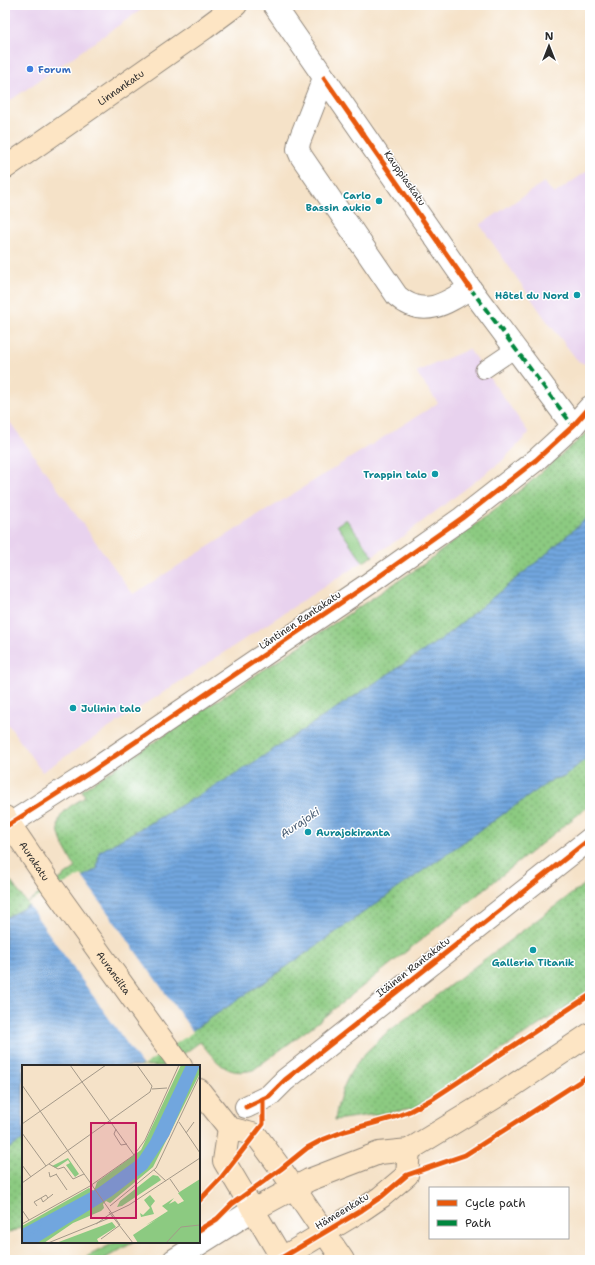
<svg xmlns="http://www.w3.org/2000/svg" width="595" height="1265" viewBox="0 0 595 1265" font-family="'Shantell Sans',sans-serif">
<defs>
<pattern id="park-dots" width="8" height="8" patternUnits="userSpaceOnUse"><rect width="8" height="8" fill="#8cca81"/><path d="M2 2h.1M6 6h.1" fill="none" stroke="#73a46a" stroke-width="1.8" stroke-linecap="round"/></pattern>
<pattern id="water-rules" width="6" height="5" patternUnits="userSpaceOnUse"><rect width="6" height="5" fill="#71a6de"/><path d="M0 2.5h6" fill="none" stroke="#5d87b4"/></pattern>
</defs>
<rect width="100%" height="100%" fill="#fff"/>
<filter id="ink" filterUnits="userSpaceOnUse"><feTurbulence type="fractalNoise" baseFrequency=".025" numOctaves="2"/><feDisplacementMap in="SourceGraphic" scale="8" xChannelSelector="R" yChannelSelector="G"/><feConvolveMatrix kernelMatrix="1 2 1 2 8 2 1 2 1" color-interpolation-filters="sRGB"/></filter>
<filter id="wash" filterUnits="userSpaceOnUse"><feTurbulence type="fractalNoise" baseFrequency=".012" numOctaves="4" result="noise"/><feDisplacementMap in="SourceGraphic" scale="16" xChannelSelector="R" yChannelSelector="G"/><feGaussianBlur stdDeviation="0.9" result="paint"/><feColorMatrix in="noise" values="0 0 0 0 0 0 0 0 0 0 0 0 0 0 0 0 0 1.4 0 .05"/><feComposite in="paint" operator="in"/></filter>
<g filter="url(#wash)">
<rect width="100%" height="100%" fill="#f5e2c8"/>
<g fill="#e8d2ee">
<path d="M 5,5 L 148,5 L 5,104 Z"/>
<path d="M 590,169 L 590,365 L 587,365 L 578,361 L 544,317 L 480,225 L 544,182 L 554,194 Z"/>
<path d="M 469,349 L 529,433 L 501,462 L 407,533 L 407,534 L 339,577 L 42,772 L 5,720 L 5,415 L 133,594 L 438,403 L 416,372 Z"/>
</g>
<g fill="#8cca81" stroke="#5c7a56">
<path d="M 346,519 L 373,556 L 363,562 L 337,525 Z"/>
<path d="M 116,1242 L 134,1242 L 102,1260 L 80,1260 Z"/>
</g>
<g fill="url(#park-dots)" stroke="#5c7a56">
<path d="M 590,430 L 590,805 L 314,1025 L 253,1070 C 225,1077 217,1061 200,1042 L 167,1066 L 23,1066 L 23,1227 L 5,1234 L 5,874 L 27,903 L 75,868 C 68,852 47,826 66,810 C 71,805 79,801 85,797 L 82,790 L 424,564 L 528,484 Z"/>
<path d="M 590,880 L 590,991 L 413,1109 L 335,1120 C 338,1098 347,1073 362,1057 C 368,1049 377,1043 384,1035 Z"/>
</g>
<path fill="url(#water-rules)" stroke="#4e6884" d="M 590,515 L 590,755 L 564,777 L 553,779 L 272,977 L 139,1066 L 23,1066 L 23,1140 L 5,1151 L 5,918 L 97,869 L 99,852 L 236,774 L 440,640 L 544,556 Z"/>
<path fill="#f5e2c8" d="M 81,875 L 193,1032 L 143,1066 L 27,903 Z"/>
</g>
<g filter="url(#ink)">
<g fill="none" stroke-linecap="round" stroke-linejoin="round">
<g stroke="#90867a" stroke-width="19">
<path id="service" d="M 484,370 L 515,349"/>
</g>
<g stroke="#90867a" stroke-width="24">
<g id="minor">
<path d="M 274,5 L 470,288 L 573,426"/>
<path d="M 324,78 L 299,142 L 298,149 L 301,156 L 397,296 C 423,319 446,304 470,288"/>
<path d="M 5,827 L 94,770 L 367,585 L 462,518 L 536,460 L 573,426 L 590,407"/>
<path d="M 246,1107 L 269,1096 L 285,1080 L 590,839"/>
</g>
</g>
<g stroke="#90867a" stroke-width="24">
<path id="tertiary" d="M 174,1260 L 253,1210"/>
</g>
<g stroke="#90867a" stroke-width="24">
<g id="secondary">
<path id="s1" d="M 5,168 L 205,28 L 236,5"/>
<path id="s2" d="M 5,817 L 51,885 L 181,1066"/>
<path d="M 199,1090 L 229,1128 L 256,1135 L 281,1169 L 343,1260"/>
<path d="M 229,1128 L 224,1161 L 283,1260"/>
<path d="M 253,1210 L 309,1180 L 366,1158 L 379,1153 L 409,1150 L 499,1095 L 590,1034"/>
<path d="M 282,1258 L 362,1210 L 381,1197 L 407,1175 L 409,1150"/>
</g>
</g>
<use href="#service" stroke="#fff" stroke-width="17"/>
<use href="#minor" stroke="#fff" stroke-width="22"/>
<use href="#tertiary" stroke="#fff" stroke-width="22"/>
<use href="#secondary" stroke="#fde5c4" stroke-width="22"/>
<path stroke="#00873e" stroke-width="4" stroke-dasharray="8 4" stroke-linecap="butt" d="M 470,288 L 573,426"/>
<g stroke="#fff" stroke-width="8">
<g id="cycleway">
<path d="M 324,78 L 470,288"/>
<path d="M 5,827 L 94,770 L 367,585 L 462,518 L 536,460 L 573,426 L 590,407"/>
<path d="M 246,1107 L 269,1096 L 285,1080 L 590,839"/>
<path d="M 199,1201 L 221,1178 L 263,1124 L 263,1099"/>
<path d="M 199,1230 L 217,1219 L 232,1204 L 281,1169 L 307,1148 L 322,1140 L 345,1131 L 392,1118 L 410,1111 L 434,1098 L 590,995"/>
<path d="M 278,1260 L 362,1210 L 381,1197 L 407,1175 L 465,1155 L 590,1075"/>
</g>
</g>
<use href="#cycleway" stroke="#e8590c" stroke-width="5"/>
</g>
</g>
<circle fill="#3f7fe0" stroke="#fff" stroke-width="1.5" cx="30" cy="69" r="4"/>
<g fill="#0f9aa8" stroke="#fff" stroke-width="1.5">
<circle cx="379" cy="201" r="4"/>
<circle cx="577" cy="295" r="4"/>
<circle cx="435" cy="474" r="4"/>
<circle cx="73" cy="708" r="4"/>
<circle cx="308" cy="832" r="4"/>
<circle cx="533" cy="950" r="4"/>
</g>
<g text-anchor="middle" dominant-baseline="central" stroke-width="3" stroke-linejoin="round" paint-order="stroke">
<g font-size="10" font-weight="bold" fill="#366cbe" stroke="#fff" text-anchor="start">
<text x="38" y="69">Forum</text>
</g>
<g font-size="10" fill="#2b2b2b" stroke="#fff">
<text stroke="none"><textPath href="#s1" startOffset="141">Linnankatu</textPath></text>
<text transform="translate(405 178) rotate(55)">Kauppiaskatu</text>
<text transform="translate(300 620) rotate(-34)">Läntinen Rantakatu</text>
<text stroke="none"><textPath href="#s2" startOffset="53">Aurakatu</textPath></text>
<text transform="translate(413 967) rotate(-38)">Itäinen Rantakatu</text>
<text stroke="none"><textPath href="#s2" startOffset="190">Auransilta</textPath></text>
<text transform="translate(342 1211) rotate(-31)">Hämeenkatu</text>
</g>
<g font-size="10" font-weight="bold" fill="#0d838f" stroke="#fff" text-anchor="end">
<text x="371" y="195">Carlo<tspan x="371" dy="12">Bassin aukio</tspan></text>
<text x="569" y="295">Hôtel du Nord</text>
<text x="427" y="474">Trappin talo</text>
<text x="81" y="708" text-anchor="start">Julinin talo</text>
<text x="316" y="832" text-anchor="start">Aurajokiranta</text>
<text x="533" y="962" text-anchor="middle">Galleria Titanik</text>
</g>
<g font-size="11" font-style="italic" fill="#475c73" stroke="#fff">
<text transform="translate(300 823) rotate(-34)">Aurajoki</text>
</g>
</g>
<g transform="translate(22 1065)">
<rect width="178" height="178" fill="#f5e2c8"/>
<path d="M 128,130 L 133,136 L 129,141 L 132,149 L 119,152 L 118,148 L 121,150 L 128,143 L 122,135 ZM 152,133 L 147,139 L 153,136 L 156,139 L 162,136 L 154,145 L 124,160 L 146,146 L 140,141 Z" fill="#8cca81"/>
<path d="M 159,0 L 178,0 L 178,8 L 131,102 L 88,138 L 84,136 L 81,139 L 82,143 L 79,146 L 51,158 L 22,178 L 0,178 L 0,161 L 67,123 L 72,126 L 75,117 L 119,85 ZM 46,93 L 57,109 L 53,112 L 44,100 L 48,98 L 46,95 L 34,103 L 30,101 ZM 131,110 L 136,111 L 139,115 L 100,141 L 95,142 L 98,136 ZM 178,114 L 178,178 L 116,178 L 111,170 L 162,136 L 156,128 ZM 90,157 L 94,162 L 75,174 L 77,178 L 34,178 Z" fill="#8cca81"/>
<path d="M 164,0 L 178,0 L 147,71 L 125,104 L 90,131 L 15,178 L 0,178 L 0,164 L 76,123 L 116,94 L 128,76 Z" fill="#71a6de"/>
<path fill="none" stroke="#71a6de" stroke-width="2" d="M 0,174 L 17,164 L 20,153"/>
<path fill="none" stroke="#a49989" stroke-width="1" d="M 48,0 L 112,90M 0,20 L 46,86M 130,24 L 145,23M 157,57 L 178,88M 0,59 L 84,0M 94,64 L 92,69 L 99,80 L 105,79M 0,68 L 24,101M 164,68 L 172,57M 46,86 L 98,160M 27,99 L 36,104 L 42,102 L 51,114 L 62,109M 0,100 L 9,112M 132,105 L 144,116M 27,107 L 28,112 L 35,109M 34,109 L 45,125M 148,114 L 157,127M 0,118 L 128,27 L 130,21 L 115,0M 26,133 L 24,130 L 19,133 L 21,137 L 26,133 L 30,130 L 31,129M 15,141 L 12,137 L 19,133M 88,141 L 134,103 L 178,10M 0,145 L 7,155M 87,147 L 111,178M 88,149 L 107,140 L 178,93M 0,159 L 68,121 L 112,90 L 123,75 L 157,0M 74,159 L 88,149M 79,174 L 98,160M 26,178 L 90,152M 144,178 L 159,162 L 178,160"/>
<path fill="#c2185b" fill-opacity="0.15" stroke="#c2185b" stroke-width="2" d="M 69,58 L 114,58 L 114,153 L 69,153 Z"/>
<rect width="178" height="178" fill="none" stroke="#2b2b2b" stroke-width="2"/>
</g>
<rect width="595" height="1265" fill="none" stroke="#fff" stroke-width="20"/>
<rect x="429" y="1187" width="140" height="52" fill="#ffffff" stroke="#aaaaaa"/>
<rect x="437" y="1200" width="20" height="6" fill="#e8590c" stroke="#aaaaaa"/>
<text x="465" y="1207" font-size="12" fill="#2b2b2b">Cycle path</text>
<rect x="437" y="1220" width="20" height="6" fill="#00873e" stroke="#aaaaaa"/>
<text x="465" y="1227" font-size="12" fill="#2b2b2b">Path</text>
<g transform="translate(549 46)" stroke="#ffffff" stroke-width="3" paint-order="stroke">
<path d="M0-3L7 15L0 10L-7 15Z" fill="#2b2b2b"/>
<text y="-6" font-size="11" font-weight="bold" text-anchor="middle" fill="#2b2b2b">N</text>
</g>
</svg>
